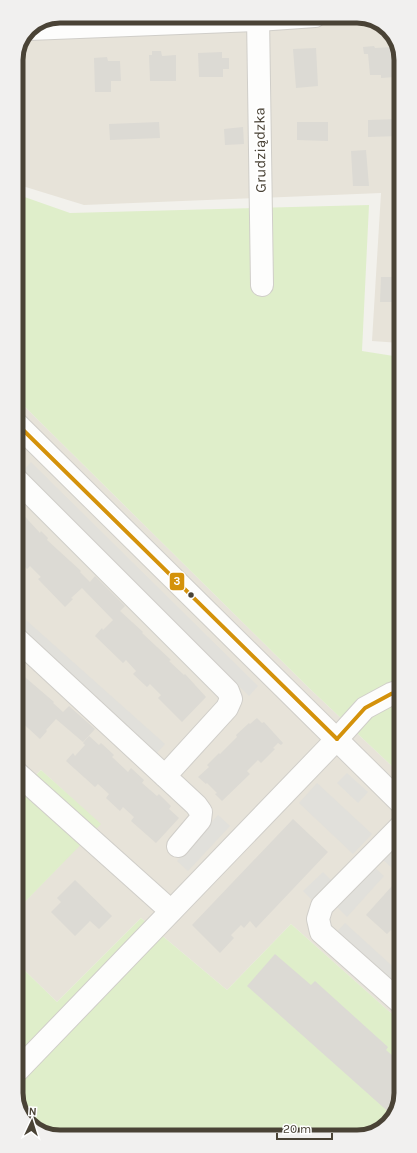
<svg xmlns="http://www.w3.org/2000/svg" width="417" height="1153" viewBox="0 0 417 1153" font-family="Karla,sans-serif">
<rect width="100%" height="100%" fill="#f2f1ec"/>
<g fill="#e7e3d9">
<path d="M 60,16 L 360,16 L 384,25 L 399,48 L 400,343 L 372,341 L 381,193 L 84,205 L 16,184 L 16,57 L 29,29 Z"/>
<path d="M 17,399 L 310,689 L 394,768 L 401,766 L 401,1022 L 291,924 L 227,990 L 141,918 L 57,1002 L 17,963 L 17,910 L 100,824 L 41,770 L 17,794 Z"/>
</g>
<g fill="#dfeeca">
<path d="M 16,194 L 70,213 L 369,205 L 362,351 L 400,357 L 401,766 L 394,768 L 310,689 L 17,399 Z"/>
<path d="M 41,770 L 101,824 L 17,910 L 17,794 Z"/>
<path d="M 141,918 L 227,990 L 291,924 L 401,1022 L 401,1093 L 392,1120 L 369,1135 L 57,1137 L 31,1126 L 18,1105 L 17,963 L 57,1002 Z"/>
</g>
<g fill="#e1e0db">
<path d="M 31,462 L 258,686 L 249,696 L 21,473 Z"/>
<path d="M 17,612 L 165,744 L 156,754 L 17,630 Z"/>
<path d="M 347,773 L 368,792 L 358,803 L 337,783 Z"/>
<path d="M 317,783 L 372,834 L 353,854 L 299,803 Z"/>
<path d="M 218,815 L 230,826 L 188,871 L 177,861 Z"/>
<path d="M 401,840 L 401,860 L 393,869 L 382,859 Z"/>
<path d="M 374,867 L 384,876 L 347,917 L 337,907 Z"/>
<path d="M 323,872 L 333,882 L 313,901 L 303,891 Z"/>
<path d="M 345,923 L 401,974 L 401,993 L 335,934 Z"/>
</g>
<g fill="#dcdad4">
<path d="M 374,46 L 375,48 L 393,47 L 395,77 L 381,78 L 381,75 L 370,75 L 368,54 L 364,54 L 363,47 Z"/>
<path d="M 316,48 L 318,86 L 296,88 L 293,49 Z"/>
<path d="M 152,51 L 161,51 L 162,56 L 176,55 L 176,81 L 150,81 L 149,55 L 152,55 Z"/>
<path d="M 222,52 L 222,58 L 229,58 L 229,69 L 223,69 L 223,77 L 199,77 L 198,53 Z"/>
<path d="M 107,57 L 108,61 L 120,61 L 121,81 L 111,81 L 111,92 L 95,92 L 94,58 Z"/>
<path d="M 400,119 L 400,136 L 368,137 L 368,120 Z"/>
<path d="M 159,122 L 160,138 L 110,140 L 109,124 Z"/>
<path d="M 297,122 L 328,122 L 328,141 L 297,140 Z"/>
<path d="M 243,127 L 244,144 L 225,145 L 224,129 Z"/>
<path d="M 366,150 L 369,186 L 353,186 L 351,151 Z"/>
<path d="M 381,277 L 400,277 L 400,302 L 380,302 Z"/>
<path d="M 17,508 L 40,533 L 41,531 L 48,538 L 47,540 L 81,571 L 80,572 L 90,582 L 95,576 L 125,606 L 120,611 L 143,632 L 142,633 L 171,660 L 169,661 L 184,675 L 185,674 L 206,697 L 182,722 L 158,698 L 161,695 L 150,684 L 147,687 L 133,674 L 136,671 L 126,660 L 123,663 L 95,636 L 102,628 L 103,630 L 113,620 L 83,589 L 82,588 L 71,598 L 73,599 L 65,607 L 38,579 L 41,577 L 30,566 L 27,569 L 17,559 Z"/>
<path d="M 17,668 L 20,671 L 19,672 L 54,702 L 53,703 L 63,712 L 69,706 L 95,729 L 83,742 L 56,719 L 46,730 L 47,731 L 40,739 L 17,718 Z"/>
<path d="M 257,718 L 262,723 L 264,722 L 283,743 L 281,745 L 278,743 L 273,748 L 275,749 L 261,763 L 258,760 L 247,771 L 250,774 L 222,801 L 215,794 L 217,793 L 207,783 L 206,784 L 198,777 L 209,767 L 207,765 L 219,753 L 220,754 L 237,737 L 236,735 L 249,723 L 250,724 Z"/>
<path d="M 89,736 L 99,745 L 101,743 L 114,755 L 112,757 L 128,772 L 131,768 L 144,780 L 142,783 L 157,796 L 159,794 L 171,806 L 169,809 L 179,818 L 156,843 L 131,821 L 134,817 L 123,807 L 120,811 L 106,798 L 109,794 L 98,784 L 95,787 L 66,761 L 73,753 L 75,756 L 85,745 L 83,743 Z"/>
<path d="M 293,819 L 328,852 L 256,928 L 250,921 L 244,928 L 241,925 L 231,935 L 234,938 L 220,953 L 192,925 Z"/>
<path d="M 401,876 L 401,939 L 391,930 L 387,934 L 366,915 Z"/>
<path d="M 75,880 L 112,916 L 99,929 L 90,921 L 75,936 L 51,912 L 61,902 L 57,898 Z"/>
<path d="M 275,954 L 311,985 L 315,981 L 388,1047 L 386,1050 L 401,1063 L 401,1093 L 393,1116 L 247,986 Z"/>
</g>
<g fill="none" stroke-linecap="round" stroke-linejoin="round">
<g stroke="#d0cec9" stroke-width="24">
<g id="minor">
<path d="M 258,16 L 262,285"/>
<path d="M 29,29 L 258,20 L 315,16"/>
<path d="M 17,424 L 401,803"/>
<path d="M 17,480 L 228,691 L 231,699 L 227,708 L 165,776"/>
<path d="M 17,639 L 196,805 L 201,812 L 200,820 L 178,846"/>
<path d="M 17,773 L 171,911"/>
<path d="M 401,826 L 322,906 L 318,919 L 321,932 L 401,1003"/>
<path d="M 18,1070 L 337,739 L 365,708 L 391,694 L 400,691"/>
</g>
</g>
<use href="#minor" stroke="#fdfdfc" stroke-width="22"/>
<g stroke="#fff" stroke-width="7">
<g id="bus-1">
<path d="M 17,424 L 337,739"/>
<path d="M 337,739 L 365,708 L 391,694 L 400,691"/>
</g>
</g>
<use href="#bus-1" stroke="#d4920b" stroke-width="4"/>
</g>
<circle fill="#4a4336" stroke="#fff" stroke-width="1.5" cx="191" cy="595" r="3.5"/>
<g text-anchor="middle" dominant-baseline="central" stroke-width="4" stroke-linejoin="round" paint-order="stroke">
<g font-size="15" fill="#4a4336" stroke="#fff">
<text transform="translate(260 150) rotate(-91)">Grudziądzka</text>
</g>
</g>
<path d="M0 0H417V1153H0ZM60 23H357A37 37 0 0 1 394 60V1093A37 37 0 0 1 357 1130H60A37 37 0 0 1 23 1093V60A37 37 0 0 1 60 23Z" fill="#f1f0ef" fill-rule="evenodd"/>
<path fill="none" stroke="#4a4336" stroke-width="5" d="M60 23H357A37 37 0 0 1 394 60V1093A37 37 0 0 1 357 1130H60A37 37 0 0 1 23 1093V60A37 37 0 0 1 60 23Z"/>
<rect stroke="#fff" stroke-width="1.5" x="169" y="572" width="16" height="19" rx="4" fill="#d4920b"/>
<g font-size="11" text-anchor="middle" font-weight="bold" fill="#fff">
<text x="177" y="585">3</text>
</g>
<g transform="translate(32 1121) rotate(4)" stroke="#ffffff" stroke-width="3" paint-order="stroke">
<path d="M0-3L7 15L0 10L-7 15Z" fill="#4a4336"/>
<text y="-6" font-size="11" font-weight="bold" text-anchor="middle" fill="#4a4336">N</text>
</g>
<path d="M277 1133v6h55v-6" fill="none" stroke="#4a4336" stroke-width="2"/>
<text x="283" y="1133" font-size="12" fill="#4a4336" stroke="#ffffff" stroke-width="3" paint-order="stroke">20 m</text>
</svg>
